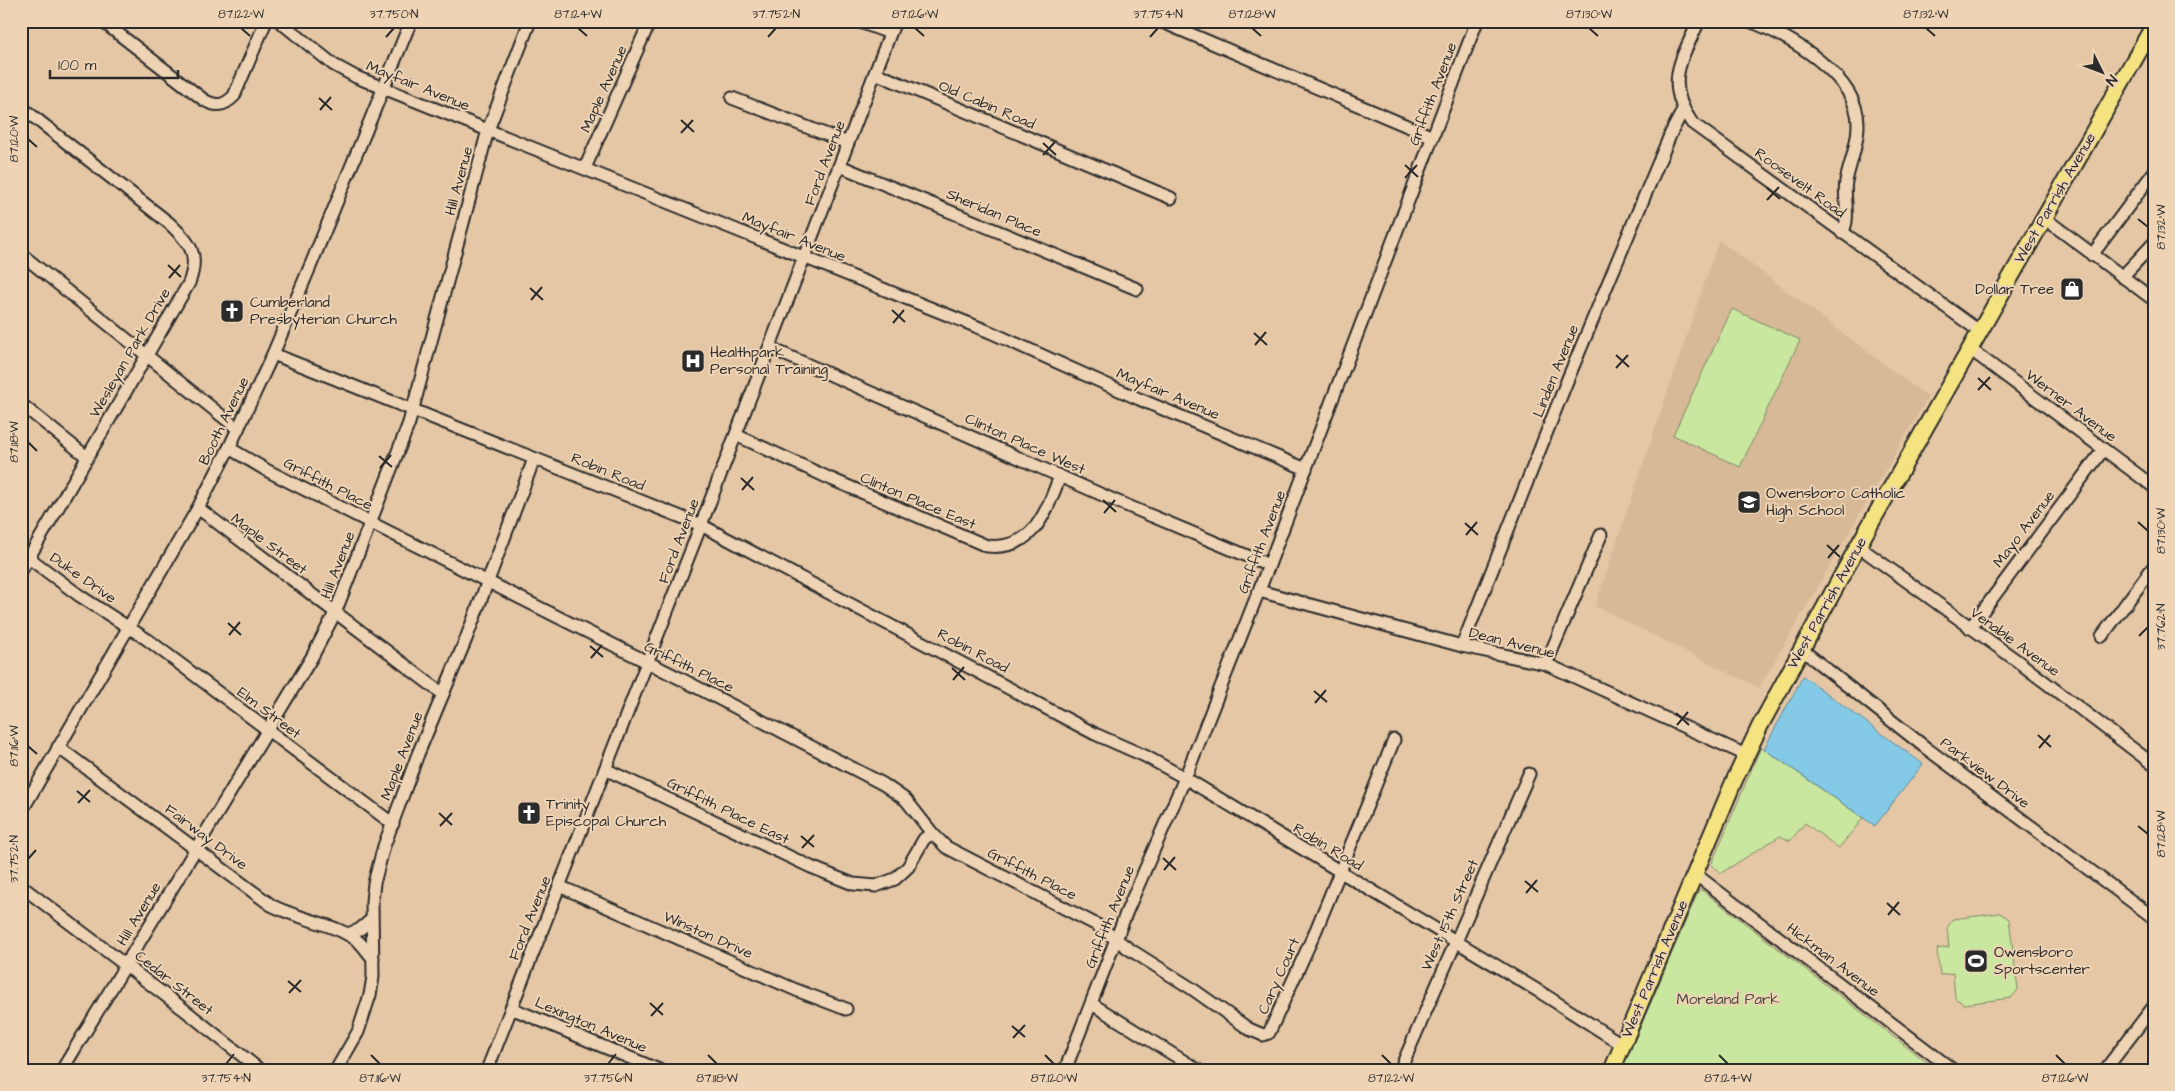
<svg xmlns="http://www.w3.org/2000/svg" width="2175" height="1091" viewBox="0 0 2175 1091" font-family="'Architects Daughter',sans-serif">
<rect width="100%" height="100%" fill="#e5c7a6"/>
<filter id="ink" filterUnits="userSpaceOnUse"><feTurbulence type="fractalNoise" baseFrequency=".02" numOctaves="2"/><feDisplacementMap in="SourceGraphic" scale="10" xChannelSelector="R" yChannelSelector="G"/><feConvolveMatrix kernelMatrix="1 2 1 2 8 2 1 2 1" color-interpolation-filters="sRGB"/></filter>
<g filter="url(#ink)">
<path fill="#d7b997" d="M 1719,240 L 1928,397 L 1759,688 L 1595,606 Z"/>
<g fill="#cae79f" stroke="#7a8965">
<path d="M 1732,309 L 1800,340 L 1740,467 L 1673,435 Z"/>
<path d="M 1761,747 L 1863,818 L 1839,848 L 1805,823 L 1790,841 L 1780,836 L 1721,873 L 1711,865 Z"/>
<path d="M 1699,890 L 1703,891 L 1937,1070 L 1622,1070 Z"/>
<path d="M 2000,913 L 2009,919 L 2018,990 L 2011,998 L 1964,1004 L 1955,998 L 1953,973 L 1940,975 L 1937,949 L 1949,947 L 1947,928 L 1953,919 Z"/>
</g>
<path fill="#84cae6" stroke="#608a9b" d="M 1803,676 L 1923,764 L 1875,826 L 1764,749 Z"/>
<g fill="none" stroke-linecap="round" stroke-linejoin="round">
<g stroke="#2b2b2b" stroke-width="15">
<g id="minor">
<path d="M 102,21 L 204,100 C 216,107 224,106 234,96 L 266,21"/>
<path d="M 279,21 L 334,65 L 356,77 L 990,332 L 1139,399 L 1306,469"/>
<path d="M 857,21 L 890,33"/>
<path d="M 1160,21 L 1433,137"/>
<path d="M 1699,21 C 1681,60 1664,83 1692,123 L 1979,331"/>
<path d="M 1749,21 C 1789,35 1859,77 1858,125 C 1858,144 1850,163 1846,181 C 1843,198 1851,219 1842,233"/>
<path d="M 1777,33 L 1784,21"/>
<path d="M 875,73 L 1171,198"/>
<path d="M 732,98 L 848,143"/>
<path d="M 21,107 L 169,223 C 190,243 200,253 189,283 L 21,571"/>
<path d="M 840,166 L 1137,289"/>
<path d="M 585,168 L 650,21"/>
<path d="M 2044,218 L 2154,300"/>
<path d="M 21,254 L 238,429"/>
<path d="M 2092,255 L 2154,172"/>
<path d="M 2122,277 L 2154,243"/>
<path d="M 770,348 L 1116,501 L 1269,565"/>
<path d="M 1970,349 L 2154,487"/>
<path d="M 273,354 L 701,525 L 1095,734 L 1145,756 L 1185,778 L 1540,992 L 1623,1045"/>
<path d="M 21,404 L 87,457"/>
<path d="M 736,435 L 831,479 L 987,546 C 1034,551 1046,512 1060,476"/>
<path d="M 229,448 L 268,471 L 683,680 L 883,784 L 906,800 L 932,833 L 946,847 L 1097,925 L 1129,949 L 1191,988 L 1249,1029 L 1263,1035 L 1269,1033 L 1316,930 L 1394,740"/>
<path d="M 198,508 L 443,694"/>
<path d="M 1858,546 L 2016,660 L 2154,765"/>
<path d="M 21,552 L 80,596 L 148,640 L 393,824"/>
<path d="M 1259,591 L 1462,646 L 1546,664 L 1746,755"/>
<path d="M 1970,628 L 2103,450"/>
<path d="M 2102,636 L 2154,566"/>
<path d="M 1462,646 L 1567,381 L 1671,133 L 1683,110"/>
<path d="M 1801,649 L 1926,748 L 2154,918"/>
<path d="M 1546,664 L 1601,535"/>
<path d="M 58,747 L 271,905 C 297,919 337,924 358,941 C 363,945 368,953 373,958"/>
<path d="M 605,769 L 811,867 L 853,884 L 876,886 L 895,879 L 908,867 L 924,839 L 932,833"/>
<path d="M 21,812 L 198,508 L 229,448 L 273,354 L 312,262 L 411,21"/>
<path d="M 1695,874 L 1953,1070"/>
<path d="M 21,886 L 182,1008 L 260,1070"/>
<path d="M 559,886 L 796,990 L 846,1009"/>
<path d="M 347,934 L 359,930 L 371,920"/>
<path d="M 1092,1004 L 1198,1070"/>
<path d="M 511,1008 L 659,1070"/>
<path d="M 62,1070 L 312,657 L 335,613 L 409,423 L 488,130 L 530,21"/>
<path d="M 336,1070 L 358,1032 L 370,995 L 373,977 L 372,901 L 374,883 L 384,846 L 418,754 L 466,639 L 534,459"/>
<path d="M 487,1070 L 701,525 L 895,21"/>
<path d="M 1065,1070 L 1127,911 L 1185,778 L 1269,565 L 1477,21"/>
<path d="M 1400,1070 L 1529,774"/>
<path d="M 2105,1070 L 2154,1006"/>
</g>
</g>
<g stroke="#2b2b2b" stroke-width="19">
<path id="major" d="M 1612,1070 L 1734,781 L 1760,726 L 1858,546 L 2154,25"/>
</g>
<use href="#minor" stroke="#eed3b5" stroke-width="11"/>
<use href="#major" stroke="#f5e382" stroke-width="15"/>
</g>
</g>
<path fill="none" stroke="#2b2b2b" stroke-width="2" d="M 241,28 L 250,36M 578,28 L 587,36M 915,28 L 924,36M 1252,28 L 1261,36M 1589,28 L 1598,36M 1926,28 L 1935,36M 386,37 L 394,28M 768,37 L 776,28M 1150,37 L 1158,28M 319,98 L 332,110M 320,110 L 331,97M 681,120 L 694,132M 681,133 L 693,120M 28,139 L 37,147M 1043,143 L 1056,155M 1043,155 L 1055,142M 1405,165 L 1418,177M 1405,178 L 1417,165M 1767,188 L 1780,199M 1767,200 L 1779,187M 2138,219 L 2148,227M 168,265 L 181,277M 169,278 L 180,265M 530,288 L 543,300M 531,300 L 542,287M 892,310 L 905,322M 893,323 L 904,310M 1254,333 L 1267,345M 1255,345 L 1266,332M 1616,355 L 1629,367M 1616,368 L 1628,355M 1978,378 L 1991,390M 1978,390 L 1990,377M 28,442 L 37,451M 379,456 L 392,467M 380,468 L 391,455M 741,478 L 754,490M 742,490 L 753,477M 1103,500 L 1116,512M 1104,513 L 1115,500M 2138,522 L 2148,531M 1465,523 L 1478,535M 1466,535 L 1477,522M 1827,545 L 1840,557M 1828,558 L 1839,545M 228,623 L 241,635M 229,635 L 240,622M 2139,636 L 2148,627M 590,646 L 603,657M 591,658 L 602,645M 952,668 L 965,680M 953,680 L 964,667M 1314,691 L 1327,702M 1315,703 L 1326,690M 1676,713 L 1689,725M 1677,725 L 1688,712M 2038,735 L 2051,747M 28,746 L 37,754M 2039,748 L 2050,735M 77,791 L 90,802M 78,803 L 90,790M 439,813 L 452,825M 440,826 L 452,813M 2138,826 L 2148,834M 801,836 L 814,847M 802,848 L 814,835M 1163,858 L 1176,870M 28,859 L 36,850M 1164,870 L 1175,857M 1525,881 L 1538,892M 1526,893 L 1537,880M 1887,903 L 1900,915M 1888,915 L 1899,902M 288,981 L 301,992M 289,993 L 301,980M 650,1003 L 663,1015M 651,1016 L 663,1003M 1012,1026 L 1025,1037M 1013,1038 L 1025,1025M 371,1055 L 380,1064M 708,1055 L 717,1064M 1045,1055 L 1054,1064M 1382,1055 L 1391,1064M 1719,1055 L 1728,1064M 2056,1055 L 2065,1064M 226,1064 L 234,1054M 608,1064 L 616,1054"/>
<defs>
<g id="shop-square" transform="scale(1.25)"><rect x="-9" y="-9" width="18" height="18" rx="4" fill="#2b2b2b" stroke="#eed3b5"/><path d="M-5-2.5h2.3a2.7 3.5 0 0 1 5.4 0H5L5.5 6h-11ZM-1.5-2.5h3a1.5 2.3 0 0 0-3 0Z" fill="#fff"/></g>
<g id="church-square" transform="scale(1.25)"><rect x="-9" y="-9" width="18" height="18" rx="4" fill="#2b2b2b" stroke="#eed3b5"/><path d="M-1.2-6h2.4v3.5h3.3v2.4h-3.3V6h-2.4V-.1h-3.3v-2.4h3.3Z" fill="#fff"/></g>
<g id="hospital-square" transform="scale(1.25)"><rect x="-9" y="-9" width="18" height="18" rx="4" fill="#2b2b2b" stroke="#eed3b5"/><path d="M-5-5h3v3.5h4V-5h3V5h-3V1.5h-4V5h-3Z" fill="#fff"/></g>
<g id="school-square" transform="scale(1.25)"><rect x="-9" y="-9" width="18" height="18" rx="4" fill="#2b2b2b" stroke="#eed3b5"/><path d="M0-5L7-2L0 1L-7-2ZM-4 1L0 2.5L4 1V4Q0 6-4 4Z" fill="#fff"/></g>
<g id="stadium-square" transform="scale(1.25)"><rect x="-9" y="-9" width="18" height="18" rx="4" fill="#2b2b2b" stroke="#eed3b5"/><path d="M0-5a6.5 5 0 1 0 0 10a6.5 5 0 1 0 0-10ZM-3.5-1.8h7v3.6h-7Z" fill="#fff"/></g>
</defs>
<g fill-rule="evenodd">
<use href="#shop-square" x="2072" y="289"/>
<use href="#church-square" x="232" y="311"/>
<use href="#hospital-square" x="693" y="361"/>
<use href="#school-square" x="1749" y="502"/>
<use href="#church-square" x="529" y="813"/>
<use href="#stadium-square" x="1976" y="961"/>
</g>
<g text-anchor="middle" dominant-baseline="central" stroke-width="4" stroke-linejoin="round" paint-order="stroke">
<g font-size="15" fill="#2b2b2b" stroke="#eed3b5">
<text transform="translate(418 86) rotate(22)">Mayfair Avenue</text>
<text transform="translate(604 89) rotate(-66)">Maple Avenue</text>
<text transform="translate(1433 94) rotate(-69)">Griffith Avenue</text>
<text transform="translate(987 105) rotate(23)">Old Cabin Road</text>
<text transform="translate(825 163) rotate(-69)">Ford Avenue</text>
<text transform="translate(459 181) rotate(-75)">Hill Avenue</text>
<text transform="translate(1800 183) rotate(36)">Roosevelt Road</text>
<text transform="translate(2055 198) rotate(-60)">West Parrish Avenue</text>
<text transform="translate(994 213) rotate(23)">Sheridan Place</text>
<text transform="translate(794 237) rotate(22)">Mayfair Avenue</text>
<text transform="translate(130 353) rotate(-60)">Wesleyan Park Drive</text>
<text transform="translate(1556 371) rotate(-68)">Linden Avenue</text>
<text transform="translate(1168 394) rotate(23)">Mayfair Avenue</text>
<text transform="translate(2071 406) rotate(37)">Werner Avenue</text>
<text transform="translate(224 421) rotate(-64)">Booth Avenue</text>
<text transform="translate(1025 444) rotate(24)">Clinton Place West</text>
<text transform="translate(608 472) rotate(22)">Robin Road</text>
<text transform="translate(328 484) rotate(27)">Griffith Place</text>
<text transform="translate(918 501) rotate(23)">Clinton Place East</text>
<text transform="translate(2024 529) rotate(-53)">Mayo Avenue</text>
<text transform="translate(679 541) rotate(-69)">Ford Avenue</text>
<text transform="translate(1262 542) rotate(-69)">Griffith Avenue</text>
<text transform="translate(269 544) rotate(37)">Maple Street</text>
<text transform="translate(338 565) rotate(-69)">Hill Avenue</text>
<text transform="translate(83 578) rotate(35)">Duke Drive</text>
<text transform="translate(1827 603) rotate(-61)">West Parrish Avenue</text>
<text transform="translate(2015 642) rotate(36)">Venable Avenue</text>
<text transform="translate(1512 643) rotate(14)">Dean Avenue</text>
<text transform="translate(973 651) rotate(28)">Robin Road</text>
<text transform="translate(689 667) rotate(26)">Griffith Place</text>
<text transform="translate(269 713) rotate(37)">Elm Street</text>
<text transform="translate(402 756) rotate(-69)">Maple Avenue</text>
<text transform="translate(1985 773) rotate(37)">Parkview Drive</text>
<text transform="translate(728 811) rotate(26)">Griffith Place East</text>
<text transform="translate(206 837) rotate(37)">Fairway Drive</text>
<text transform="translate(1328 847) rotate(31)">Robin Road</text>
<text transform="translate(1032 874) rotate(27)">Griffith Place</text>
<text transform="translate(139 914) rotate(-59)">Hill Avenue</text>
<text transform="translate(1450 915) rotate(-66)">West 15th Street</text>
<text transform="translate(1110 917) rotate(-68)">Griffith Avenue</text>
<text transform="translate(530 918) rotate(-68)">Ford Avenue</text>
<text transform="translate(708 935) rotate(24)">Winston Drive</text>
<text transform="translate(1833 960) rotate(37)">Hickman Avenue</text>
<text transform="translate(1655 969) rotate(-67)">West Parrish Avenue</text>
<text transform="translate(1279 976) rotate(-66)">Cary Court</text>
<text transform="translate(174 983) rotate(38)">Cedar Street</text>
<text transform="translate(591 1025) rotate(23)">Lexington Avenue</text>
</g>
<g font-size="15" fill="#2b2b2b" stroke="#eed3b5" text-anchor="start">
<text x="2054" y="289" text-anchor="end">Dollar Tree</text>
<text x="250" y="302">Cumberland<tspan x="250" dy="17">Presbyterian Church</tspan></text>
<text x="710" y="352">Healthpark<tspan x="710" dy="17">Personal Training</tspan></text>
<text x="1766" y="493">Owensboro Catholic<tspan x="1766" dy="17">High School</tspan></text>
<text x="546" y="804">Trinity<tspan x="546" dy="17">Episcopal Church</tspan></text>
<text x="1994" y="952">Owensboro<tspan x="1994" dy="17">Sportscenter</tspan></text>
</g>
<g font-size="15" fill="#43473c" stroke="#eed3b5">
<text x="1728" y="999">Moreland Park</text>
</g>
</g>
<rect width="2175" height="1091" fill="none" stroke="#eed3b5" stroke-width="55"/>
<g transform="translate(2102 72) rotate(132)" stroke="#eed3b5" stroke-width="4" paint-order="stroke">
<path d="M0-4L9 19L0 12L-9 19Z" fill="#2b2b2b"/>
<text y="-8" font-size="14" font-weight="bold" text-anchor="middle" fill="#2b2b2b">N</text>
</g>
<path d="M50 70v8h128v-8" fill="none" stroke="#2b2b2b" stroke-width="2.5"/>
<text x="58" y="70" font-size="15" fill="#2b2b2b" stroke="#eed3b5" stroke-width="4" paint-order="stroke">100 m</text>
<rect x="28" y="28" width="2120" height="1036" fill="none" stroke="#2b2b2b" stroke-width="2"/>
<g font-size="12" text-anchor="middle" fill="#2b2b2b">
<text x="241" y="18">87.122°W</text>
<text x="394" y="18">37.750°N</text>
<text x="578" y="18">87.124°W</text>
<text x="776" y="18">37.752°N</text>
<text x="915" y="18">87.126°W</text>
<text x="1158" y="18">37.754°N</text>
<text x="1252" y="18">87.128°W</text>
<text x="1589" y="18">87.130°W</text>
<text x="1926" y="18">87.132°W</text>
<text transform="translate(14 139) rotate(-90)" y="4">87.120°W</text>
<text transform="translate(2161 227) rotate(-90)" y="4">87.132°W</text>
<text transform="translate(14 442) rotate(-90)" y="4">87.118°W</text>
<text transform="translate(2161 531) rotate(-90)" y="4">87.130°W</text>
<text transform="translate(2161 627) rotate(-90)" y="4">37.762°N</text>
<text transform="translate(14 746) rotate(-90)" y="4">87.116°W</text>
<text transform="translate(2161 834) rotate(-90)" y="4">87.128°W</text>
<text transform="translate(14 859) rotate(-90)" y="4">37.752°N</text>
<text x="226" y="1082">37.754°N</text>
<text x="380" y="1082">87.116°W</text>
<text x="608" y="1082">37.756°N</text>
<text x="717" y="1082">87.118°W</text>
<text x="1054" y="1082">87.120°W</text>
<text x="1391" y="1082">87.122°W</text>
<text x="1728" y="1082">87.124°W</text>
<text x="2065" y="1082">87.126°W</text>
</g>
</svg>
